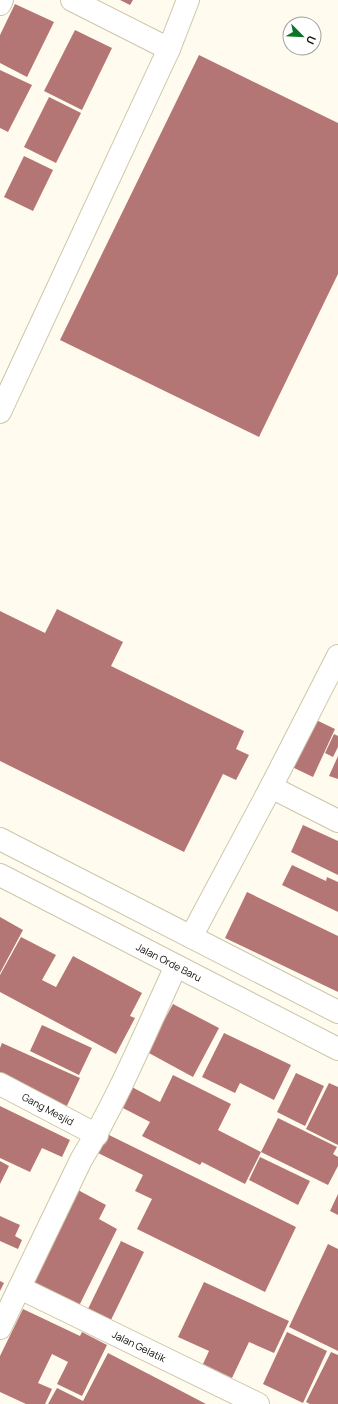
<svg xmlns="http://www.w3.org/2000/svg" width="338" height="1404" viewBox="0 0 338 1404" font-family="Manrope,sans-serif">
<rect width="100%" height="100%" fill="#fffcef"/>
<g fill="#b47674">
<path d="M 120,0 L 133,0 L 130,5 Z"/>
<path d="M 15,4 L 54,22 L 27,77 L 0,63 L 0,35 Z"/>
<path d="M 75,30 L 112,48 L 82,110 L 44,91 Z"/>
<path d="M 199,55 L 338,123 L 338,274 L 259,437 L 60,340 Z"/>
<path d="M 0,70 L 32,85 L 8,132 L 0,128 Z"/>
<path d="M 49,97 L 81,113 L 56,163 L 24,147 Z"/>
<path d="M 24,156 L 53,170 L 33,211 L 4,197 Z"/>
<path d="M 57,609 L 123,642 L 111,666 L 244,731 L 236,749 L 249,755 L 236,780 L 223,774 L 184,852 L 0,761 L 0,611 L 45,633 Z"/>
<path d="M 312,718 L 335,729 L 313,777 L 290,766 Z"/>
<path d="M 334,734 L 338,736 L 338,747 L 333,757 L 325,753 Z"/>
<path d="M 338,756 L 338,779 L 329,776 Z"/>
<path d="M 303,825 L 338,841 L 338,875 L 291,852 Z"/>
<path d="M 292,865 L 326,881 L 327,877 L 338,882 L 338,912 L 282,885 Z"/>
<path d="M 247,892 L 338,936 L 338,992 L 225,938 Z"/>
<path d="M 0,917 L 23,930 L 0,973 Z"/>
<path d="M 21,937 L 56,955 L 42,980 L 56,987 L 73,956 L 142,993 L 130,1016 L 135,1018 L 116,1054 L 0,992 L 0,975 Z"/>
<path d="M 173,1004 L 219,1028 L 193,1077 L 147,1052 Z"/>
<path d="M 42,1025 L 92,1048 L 79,1075 L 30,1051 Z"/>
<path d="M 224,1033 L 291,1065 L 274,1100 L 240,1083 L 235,1093 L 202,1077 Z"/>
<path d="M 2,1043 L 80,1078 L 65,1110 L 12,1086 L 15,1079 L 0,1072 L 0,1048 Z"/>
<path d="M 296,1073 L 324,1086 L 305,1126 L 277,1112 Z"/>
<path d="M 173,1075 L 231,1104 L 218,1130 L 261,1152 L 245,1184 L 202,1162 L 200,1165 L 142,1136 L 150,1122 L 119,1106 L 130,1086 L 160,1102 Z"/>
<path d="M 329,1083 L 338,1087 L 338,1145 L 306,1129 Z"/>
<path d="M 0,1106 L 70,1140 L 62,1157 L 42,1148 L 30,1172 L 0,1158 Z"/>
<path d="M 278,1118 L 337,1147 L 333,1154 L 338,1157 L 338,1166 L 328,1185 L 261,1152 Z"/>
<path d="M 107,1134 L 296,1227 L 265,1292 L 137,1229 L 152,1199 L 135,1191 L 143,1175 L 98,1153 Z"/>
<path d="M 260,1157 L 310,1181 L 298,1205 L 249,1180 Z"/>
<path d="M 0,1161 L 9,1166 L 0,1184 Z"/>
<path d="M 78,1190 L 106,1205 L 99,1219 L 117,1229 L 77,1310 L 30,1287 Z"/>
<path d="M 338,1194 L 338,1215 L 330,1211 Z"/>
<path d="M 0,1216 L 20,1225 L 15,1236 L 22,1240 L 18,1249 L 0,1241 Z"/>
<path d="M 121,1241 L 144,1252 L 111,1320 L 88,1309 Z"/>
<path d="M 328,1244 L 338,1249 L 338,1351 L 289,1327 Z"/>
<path d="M 0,1281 L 4,1283 L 0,1291 Z"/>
<path d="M 204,1282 L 289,1321 L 274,1353 L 249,1342 L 232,1378 L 203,1364 L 209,1351 L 178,1337 Z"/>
<path d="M 23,1309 L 80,1336 L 82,1332 L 107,1345 L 82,1396 L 57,1384 L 68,1362 L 52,1354 L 38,1383 L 52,1389 L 45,1404 L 26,1404 L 0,1392 L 0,1356 Z"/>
<path d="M 287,1332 L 327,1351 L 303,1403 L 263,1384 Z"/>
<path d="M 331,1352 L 338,1355 L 338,1404 L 310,1404 L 306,1402 Z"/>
<path d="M 108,1353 L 164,1382 L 206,1404 L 48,1404 L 57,1388 L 83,1401 Z"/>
</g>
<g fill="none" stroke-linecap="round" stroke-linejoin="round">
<g stroke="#cdc6a8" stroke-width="24">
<g id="street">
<path d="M 72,0 L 169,49"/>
<path d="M 0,4 L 2,0"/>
<path d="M 0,412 L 169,49 L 188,0"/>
<path d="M 271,787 L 338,821"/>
<path d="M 191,937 L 271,787 L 338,656"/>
<path d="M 0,1084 L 97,1135"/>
<path d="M 20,1288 L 258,1404"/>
<path d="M 0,1328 L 81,1160 C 118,1099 146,1031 176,966"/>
</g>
</g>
<g stroke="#cdc6a8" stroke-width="24">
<g id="secondary">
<path d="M 0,839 L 338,1012"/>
<path d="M 0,875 L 338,1049"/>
</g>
</g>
<use href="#street" stroke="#fff" stroke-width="22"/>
<use href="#secondary" stroke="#fff" stroke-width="22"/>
</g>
<g text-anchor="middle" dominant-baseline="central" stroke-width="3.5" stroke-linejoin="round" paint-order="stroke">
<g font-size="10" fill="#110e05" stroke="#fff">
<text transform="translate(169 962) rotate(27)">Jalan Orde Baru</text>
<text transform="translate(48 1109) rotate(28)">Gang Mesjid</text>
<text transform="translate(139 1346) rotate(26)">Jalan Gelatik</text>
</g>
</g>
<g transform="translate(302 36) rotate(114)"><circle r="19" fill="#ffffff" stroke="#a09f9b"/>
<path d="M0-3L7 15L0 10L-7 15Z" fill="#0a7528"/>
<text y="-6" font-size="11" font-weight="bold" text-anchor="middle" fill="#110e05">U</text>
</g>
</svg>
